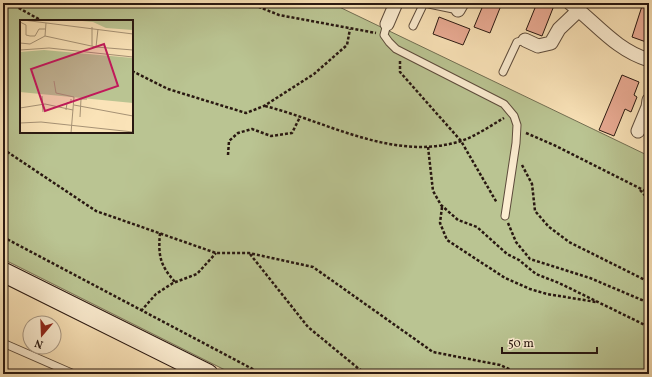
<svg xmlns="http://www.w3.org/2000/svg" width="652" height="377" viewBox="0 0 652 377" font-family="Vollkorn,serif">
<rect width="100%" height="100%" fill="#fae3b8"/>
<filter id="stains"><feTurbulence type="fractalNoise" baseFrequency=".005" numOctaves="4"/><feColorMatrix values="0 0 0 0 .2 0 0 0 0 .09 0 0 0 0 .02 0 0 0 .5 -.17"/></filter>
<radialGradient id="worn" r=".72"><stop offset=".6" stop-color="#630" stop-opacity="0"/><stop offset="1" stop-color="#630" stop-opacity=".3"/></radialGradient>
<path fill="#bac492" stroke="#726e52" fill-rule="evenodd" d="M 3,3 L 331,3 L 649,156 L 649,374 L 233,374 L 3,259 ZM 21,21 L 132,21 L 132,132 L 21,132 Z"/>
<g fill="#ebac95" stroke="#291811">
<path d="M 484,3 L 502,3 L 490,33 L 474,27 Z"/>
<path d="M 537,3 L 555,3 L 542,36 L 526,30 Z"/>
<path d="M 643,3 L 649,3 L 649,43 L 632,37 Z"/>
<path d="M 439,17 L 470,29 L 463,45 L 433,34 Z"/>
<path d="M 622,75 L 639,82 L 634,95 L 637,97 L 631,112 L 625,109 L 614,136 L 599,130 Z"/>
</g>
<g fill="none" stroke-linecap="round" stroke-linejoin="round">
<g stroke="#5d4b3b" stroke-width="9">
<g id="lane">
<path d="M 387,24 L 384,35 L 389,42 L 396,49 L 504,104 L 514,116 L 517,125 L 516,143 L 505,216"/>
<path d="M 413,26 L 424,3 L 458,10"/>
<path d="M 503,72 L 517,42 L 525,40"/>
<path d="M 3,343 L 74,374"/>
</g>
</g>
<g stroke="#5d4b3b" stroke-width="15">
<g id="street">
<path d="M 570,3 C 597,24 616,50 649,60"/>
<path d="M 458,10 L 462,3"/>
<path d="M 387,24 L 396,3"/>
<path d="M 525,40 L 538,46 L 551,43 L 559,29 L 579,10"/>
<path d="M 638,131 L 648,107 L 649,100"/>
</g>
</g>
<g stroke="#291811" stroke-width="21">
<path id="secondary" d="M 3,272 L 208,374"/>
</g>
<g stroke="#291811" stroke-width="2.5" stroke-dasharray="3 2" stroke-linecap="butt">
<path d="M 10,3 L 42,21"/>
<path d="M 249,3 L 279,15 L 376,33"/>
<path d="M 400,61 L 400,72 L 461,141 L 497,203"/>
<path d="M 132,71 L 168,89 L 246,113 L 264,106 L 314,74 L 347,45 L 350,29"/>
<path d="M 265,106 C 328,122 394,162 461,141 C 476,136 490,126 504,118"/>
<path d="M 526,133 L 556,146 L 649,193"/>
<path d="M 428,147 L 433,191 L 441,205 L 458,220 L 477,227 L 507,254 L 519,260 L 536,274 L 559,283 L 649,327"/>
<path d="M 3,149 L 96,211 L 216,253 L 249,253 L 313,267 L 433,352 L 500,365 L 520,374"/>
<path d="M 228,155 L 229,141 L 238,133 L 252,129 L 271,136 L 292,133 L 300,117"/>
<path d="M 522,165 L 532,184 L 535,211 L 549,227 L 569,242 L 649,282"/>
<path d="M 640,190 L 649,200"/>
<path d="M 442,207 L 440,223 L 447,240 L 505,278 L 530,289 L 547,294 L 596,302"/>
<path d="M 508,223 L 516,242 L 530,259 L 590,278 L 649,303"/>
<path d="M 160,233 C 158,256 160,265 175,282"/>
<path d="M 3,237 L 262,374"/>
<path d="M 250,254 L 308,327 L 359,369 L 368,374"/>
<path d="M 141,311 L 156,294 L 173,283 L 197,274 L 216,253"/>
</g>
<use href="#lane" stroke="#fcedd1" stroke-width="7"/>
<use href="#street" stroke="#fcedd1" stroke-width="13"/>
<use href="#secondary" stroke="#fcedd1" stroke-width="19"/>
</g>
<g transform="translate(20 20)">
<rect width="113" height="113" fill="#fae3b8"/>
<path d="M 51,0 L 113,0 L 113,10 L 86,8 L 73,2 ZM 24,30 L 113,38 L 113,83 L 0,72 L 0,32 Z" fill="#bac492"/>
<path fill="none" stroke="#a69275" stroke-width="1" d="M 3,0 L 113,14M 0,2 L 6,5 L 6,15 L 10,16 L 15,16 L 19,9 L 26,9M 25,16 L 26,3M 0,23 L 10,24 L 25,16 L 76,27 L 113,30M 72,26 L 72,7M 76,27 L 78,9M 0,30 L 29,28 L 113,37M 34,61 L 36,73 L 54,77 L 51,113M 22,76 L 23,92M 54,85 L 113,96M 0,88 L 25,84 L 53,90M 46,90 L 47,83 L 51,82 L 51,79M 60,97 L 61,79 L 67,79M 0,103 L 21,102 L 113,112"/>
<path fill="#c2185b" fill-opacity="0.15" stroke="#c2185b" stroke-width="2" d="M 84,24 L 98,66 L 25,91 L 11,49 Z"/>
<rect width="113" height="113" fill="none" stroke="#291811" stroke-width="2"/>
</g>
<rect width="652" height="377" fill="none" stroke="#fae3b8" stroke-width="16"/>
<rect x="4" y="4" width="644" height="369" fill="none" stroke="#291811" stroke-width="2"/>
<rect x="8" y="8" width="636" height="361" fill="none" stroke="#291811"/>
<g transform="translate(42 335) rotate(199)"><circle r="19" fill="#fcedd1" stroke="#a89884"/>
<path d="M0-3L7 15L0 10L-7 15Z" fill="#8f2418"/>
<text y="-6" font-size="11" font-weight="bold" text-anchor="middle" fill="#291811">N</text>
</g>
<path d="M502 347v6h95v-6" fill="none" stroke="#291811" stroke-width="2"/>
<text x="508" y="347" font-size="12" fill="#291811" stroke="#fcedd1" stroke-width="3" paint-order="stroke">50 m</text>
<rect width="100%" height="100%" filter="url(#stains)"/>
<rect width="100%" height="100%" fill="url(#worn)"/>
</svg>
